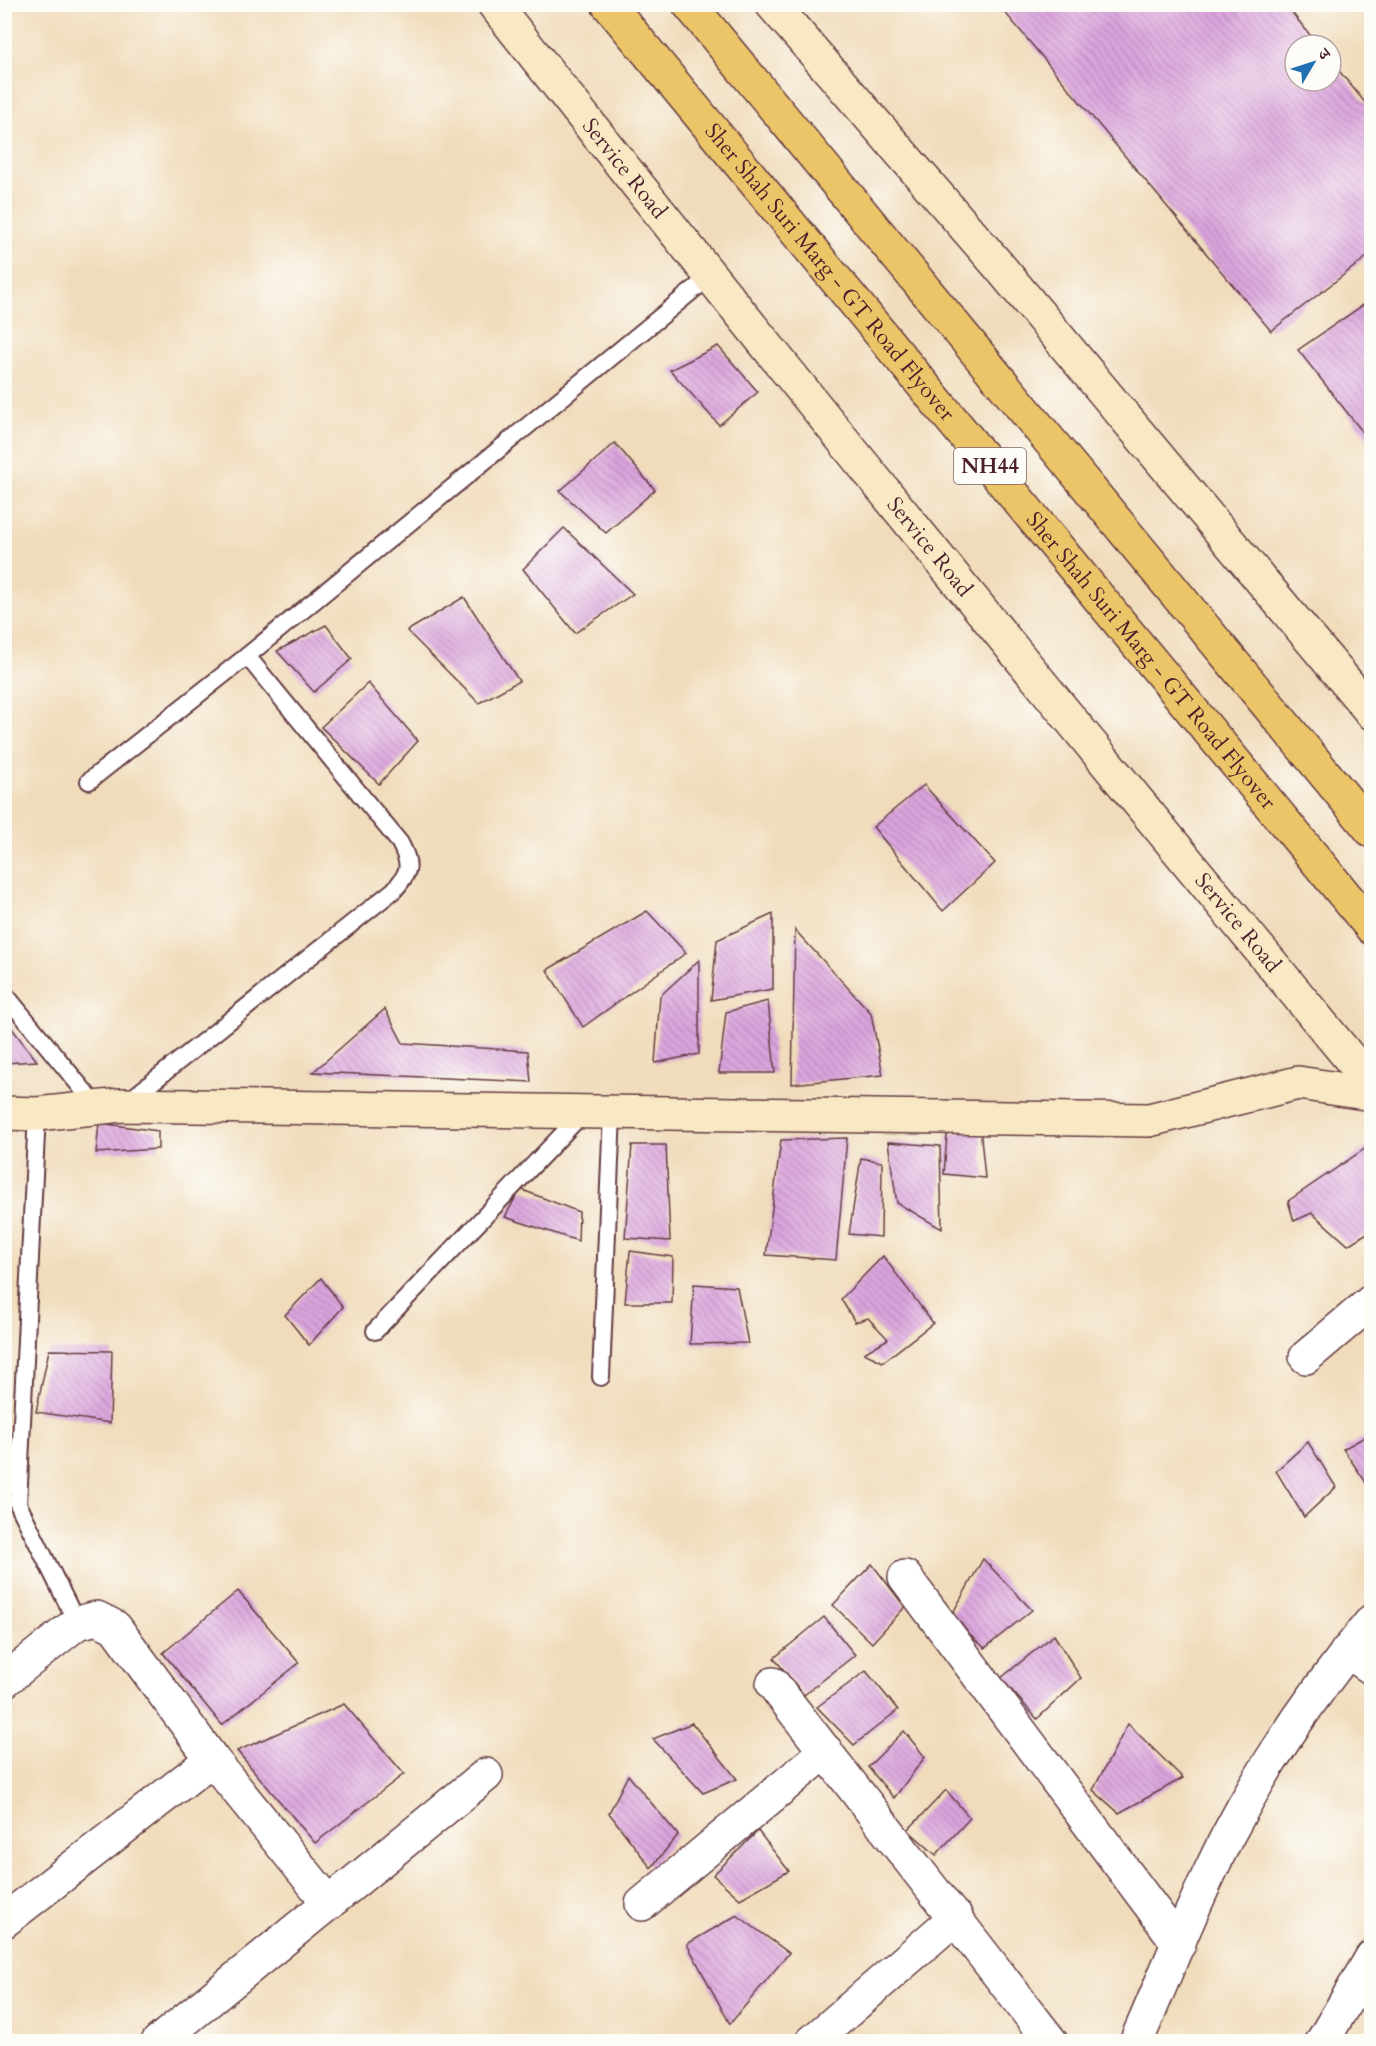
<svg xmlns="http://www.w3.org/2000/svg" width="1376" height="2046" viewBox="0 0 1376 2046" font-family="Cardo,'Noto Serif Devanagari',serif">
<defs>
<pattern id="building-back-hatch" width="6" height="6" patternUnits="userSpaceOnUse" patternTransform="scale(1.5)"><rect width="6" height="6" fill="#dca5de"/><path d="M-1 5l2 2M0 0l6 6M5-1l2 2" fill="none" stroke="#b486b4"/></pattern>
</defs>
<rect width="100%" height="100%" fill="#fdfcf7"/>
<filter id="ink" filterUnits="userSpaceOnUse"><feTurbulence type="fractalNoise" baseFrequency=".0167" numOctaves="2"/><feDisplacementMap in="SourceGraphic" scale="12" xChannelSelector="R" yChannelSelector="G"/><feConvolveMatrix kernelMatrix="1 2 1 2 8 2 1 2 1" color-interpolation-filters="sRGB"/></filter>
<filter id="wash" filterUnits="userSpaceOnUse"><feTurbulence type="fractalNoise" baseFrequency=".008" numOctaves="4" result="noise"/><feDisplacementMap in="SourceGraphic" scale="24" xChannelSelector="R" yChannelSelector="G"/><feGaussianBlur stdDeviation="1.35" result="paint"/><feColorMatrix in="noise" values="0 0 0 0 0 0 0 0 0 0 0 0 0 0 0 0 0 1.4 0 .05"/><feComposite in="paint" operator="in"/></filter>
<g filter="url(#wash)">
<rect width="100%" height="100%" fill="#f0dcbb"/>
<g id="blocks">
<g fill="url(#building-back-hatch)">
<path d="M 998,4 L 1285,4 L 1318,45 L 1295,45 L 1295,81 L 1331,81 L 1331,61 L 1372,111 L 1372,253 L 1271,331 Z"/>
<path d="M 1372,299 L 1372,444 L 1298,350 Z"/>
<path d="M 718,346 L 758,392 L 719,425 L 670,370 Z"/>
<path d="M 615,443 L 655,490 L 606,533 L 560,491 Z"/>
<path d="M 564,528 L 633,594 L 575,633 L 523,569 Z"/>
<path d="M 464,597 L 519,681 L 479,703 L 407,631 Z"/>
<path d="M 326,625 L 352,659 L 314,692 L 277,651 Z"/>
<path d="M 368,683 L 418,741 L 379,784 L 321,727 Z"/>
<path d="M 924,785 L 995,863 L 943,911 L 873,827 Z"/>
<path d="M 647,911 L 686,953 L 583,1027 L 547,970 Z"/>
<path d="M 773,914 L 773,989 L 711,1000 L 717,940 Z"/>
<path d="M 795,930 L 871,1013 L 883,1075 L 792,1084 Z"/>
<path d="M 699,960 L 699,1054 L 655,1063 L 660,996 Z"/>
<path d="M 768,1001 L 775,1073 L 719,1073 L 726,1012 Z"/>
<path d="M 385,1009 L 403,1043 L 528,1051 L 531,1082 L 313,1072 Z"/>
<path d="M 4,1018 L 37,1061 L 4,1063 Z"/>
<path d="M 99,1123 L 158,1131 L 158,1149 L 96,1153 Z"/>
<path d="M 980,1127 L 985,1178 L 944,1174 L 947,1135 Z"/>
<path d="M 847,1138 L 836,1260 L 766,1255 L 781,1140 Z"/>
<path d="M 888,1142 L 940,1146 L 942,1229 L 897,1203 Z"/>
<path d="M 1372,1144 L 1372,1230 L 1348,1245 L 1312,1213 L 1294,1221 L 1288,1201 Z"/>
<path d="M 632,1145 L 666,1145 L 670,1241 L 625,1238 Z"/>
<path d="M 861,1158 L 882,1162 L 881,1237 L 849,1234 Z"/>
<path d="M 520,1189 L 579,1212 L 578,1241 L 505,1217 Z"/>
<path d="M 630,1251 L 673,1257 L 672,1303 L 625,1303 Z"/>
<path d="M 883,1256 L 933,1323 L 883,1362 L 864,1353 L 888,1339 L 868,1318 L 855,1322 L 841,1299 Z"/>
<path d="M 321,1278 L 343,1307 L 309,1345 L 285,1315 Z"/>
<path d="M 694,1284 L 737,1287 L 748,1343 L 690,1344 Z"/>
<path d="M 49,1350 L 112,1351 L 110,1423 L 36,1412 Z"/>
<path d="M 1372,1433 L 1372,1491 L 1343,1449 Z"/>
<path d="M 1308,1442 L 1336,1487 L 1304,1517 L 1276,1471 Z"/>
<path d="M 983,1559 L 1032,1610 L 985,1648 L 950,1618 Z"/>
<path d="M 872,1564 L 905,1607 L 872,1643 L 833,1605 Z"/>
<path d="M 238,1591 L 299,1663 L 222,1725 L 163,1653 Z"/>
<path d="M 824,1617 L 855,1655 L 804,1695 L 774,1658 Z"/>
<path d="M 1054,1635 L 1081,1678 L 1037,1719 L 1001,1678 Z"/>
<path d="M 866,1671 L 898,1710 L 854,1745 L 817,1707 Z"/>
<path d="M 344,1704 L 404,1774 L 315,1843 L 237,1751 Z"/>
<path d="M 692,1723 L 737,1779 L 703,1793 L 653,1739 Z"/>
<path d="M 1128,1724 L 1183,1778 L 1119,1813 L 1093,1790 Z"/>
<path d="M 904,1731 L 925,1757 L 894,1798 L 868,1767 Z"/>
<path d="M 628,1775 L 678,1835 L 651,1868 L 609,1813 Z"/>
<path d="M 946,1790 L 970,1818 L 936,1855 L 908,1830 Z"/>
<path d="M 758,1831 L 789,1871 L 740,1899 L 713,1875 Z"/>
<path d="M 737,1915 L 789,1953 L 730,2024 L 687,1944 Z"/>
</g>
</g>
</g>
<g filter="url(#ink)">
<use href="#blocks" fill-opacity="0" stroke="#633b41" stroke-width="1.5"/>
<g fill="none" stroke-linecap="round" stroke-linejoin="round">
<g stroke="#633b41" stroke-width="20">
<g id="lane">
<path d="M 89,781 L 247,656 L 709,277"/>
<path d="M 4,993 L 98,1108"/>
<path d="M 126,1103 L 394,890 C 411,871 411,865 400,843 L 247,656"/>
<path d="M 37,1114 L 18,1504 L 77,1623"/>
<path d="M 375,1331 L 583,1113"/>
<path d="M 601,1377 L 612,1113"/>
</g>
</g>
<g stroke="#633b41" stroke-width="36">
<g id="street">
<path d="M 1306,1357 L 1372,1301"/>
<path d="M 905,1577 L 1179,1944"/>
<path d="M 1347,1651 L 1372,1668"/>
<path d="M 4,1681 L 77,1623 L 97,1618 L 115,1627 L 212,1759 L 4,1921"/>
<path d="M 773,1684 L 1051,2042"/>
<path d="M 212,1759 L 329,1903"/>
<path d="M 642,1904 L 826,1751"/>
<path d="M 158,2042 L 486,1775"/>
<path d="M 812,2042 L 956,1917"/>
<path d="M 1136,2042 C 1166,1974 1193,1903 1227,1837 C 1267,1760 1317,1688 1372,1621"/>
<path d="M 1322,2042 L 1372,1957"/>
</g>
</g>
<g stroke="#633b41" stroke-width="36">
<g id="secondary">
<path id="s1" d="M 494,4 C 782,369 1076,728 1372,1085"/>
<path d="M 772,4 L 998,265 L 1372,713"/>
<path d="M 4,1113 L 37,1114 L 122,1105 L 1149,1120 L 1298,1083 L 1372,1094"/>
</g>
</g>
<g stroke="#633b41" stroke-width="36">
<g id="highway">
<path id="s2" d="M 608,4 L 1372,928"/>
<path d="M 689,4 L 1372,831"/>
</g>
</g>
<use href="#lane" stroke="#fff" stroke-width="16"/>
<use href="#street" stroke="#fff" stroke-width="33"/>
<use href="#secondary" stroke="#f8e8c3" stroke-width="33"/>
<use href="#highway" stroke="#edc569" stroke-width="33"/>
</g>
</g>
<g text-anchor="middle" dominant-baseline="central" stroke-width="5" stroke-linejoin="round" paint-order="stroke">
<rect fill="#fdfcf7" stroke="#806168" stroke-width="1.5" x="954" y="448" width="72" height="36" rx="4.5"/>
<g font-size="21" font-weight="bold" fill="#4a1f2b">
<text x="990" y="466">NH44</text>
</g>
<g font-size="22" fill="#4a1f2b" stroke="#fdfcf7">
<text stroke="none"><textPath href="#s1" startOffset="210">Service Road</textPath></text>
<text stroke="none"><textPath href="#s2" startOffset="348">Sher Shah Suri Marg - GT Road Flyover</textPath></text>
<text stroke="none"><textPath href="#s1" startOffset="696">Service Road</textPath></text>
<text stroke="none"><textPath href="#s2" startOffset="852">Sher Shah Suri Marg - GT Road Flyover</textPath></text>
<text stroke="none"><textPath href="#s1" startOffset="1182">Service Road</textPath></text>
</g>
</g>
<rect width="1376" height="2046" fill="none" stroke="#fdfcf7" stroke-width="24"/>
<g transform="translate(1313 63) rotate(51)"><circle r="28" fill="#fdfcf7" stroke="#b5a4a5" stroke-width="1.5"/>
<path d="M0-4.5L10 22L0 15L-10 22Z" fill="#1f6fb2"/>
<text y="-9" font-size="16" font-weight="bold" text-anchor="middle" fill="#4a1f2b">उ</text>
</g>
</svg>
